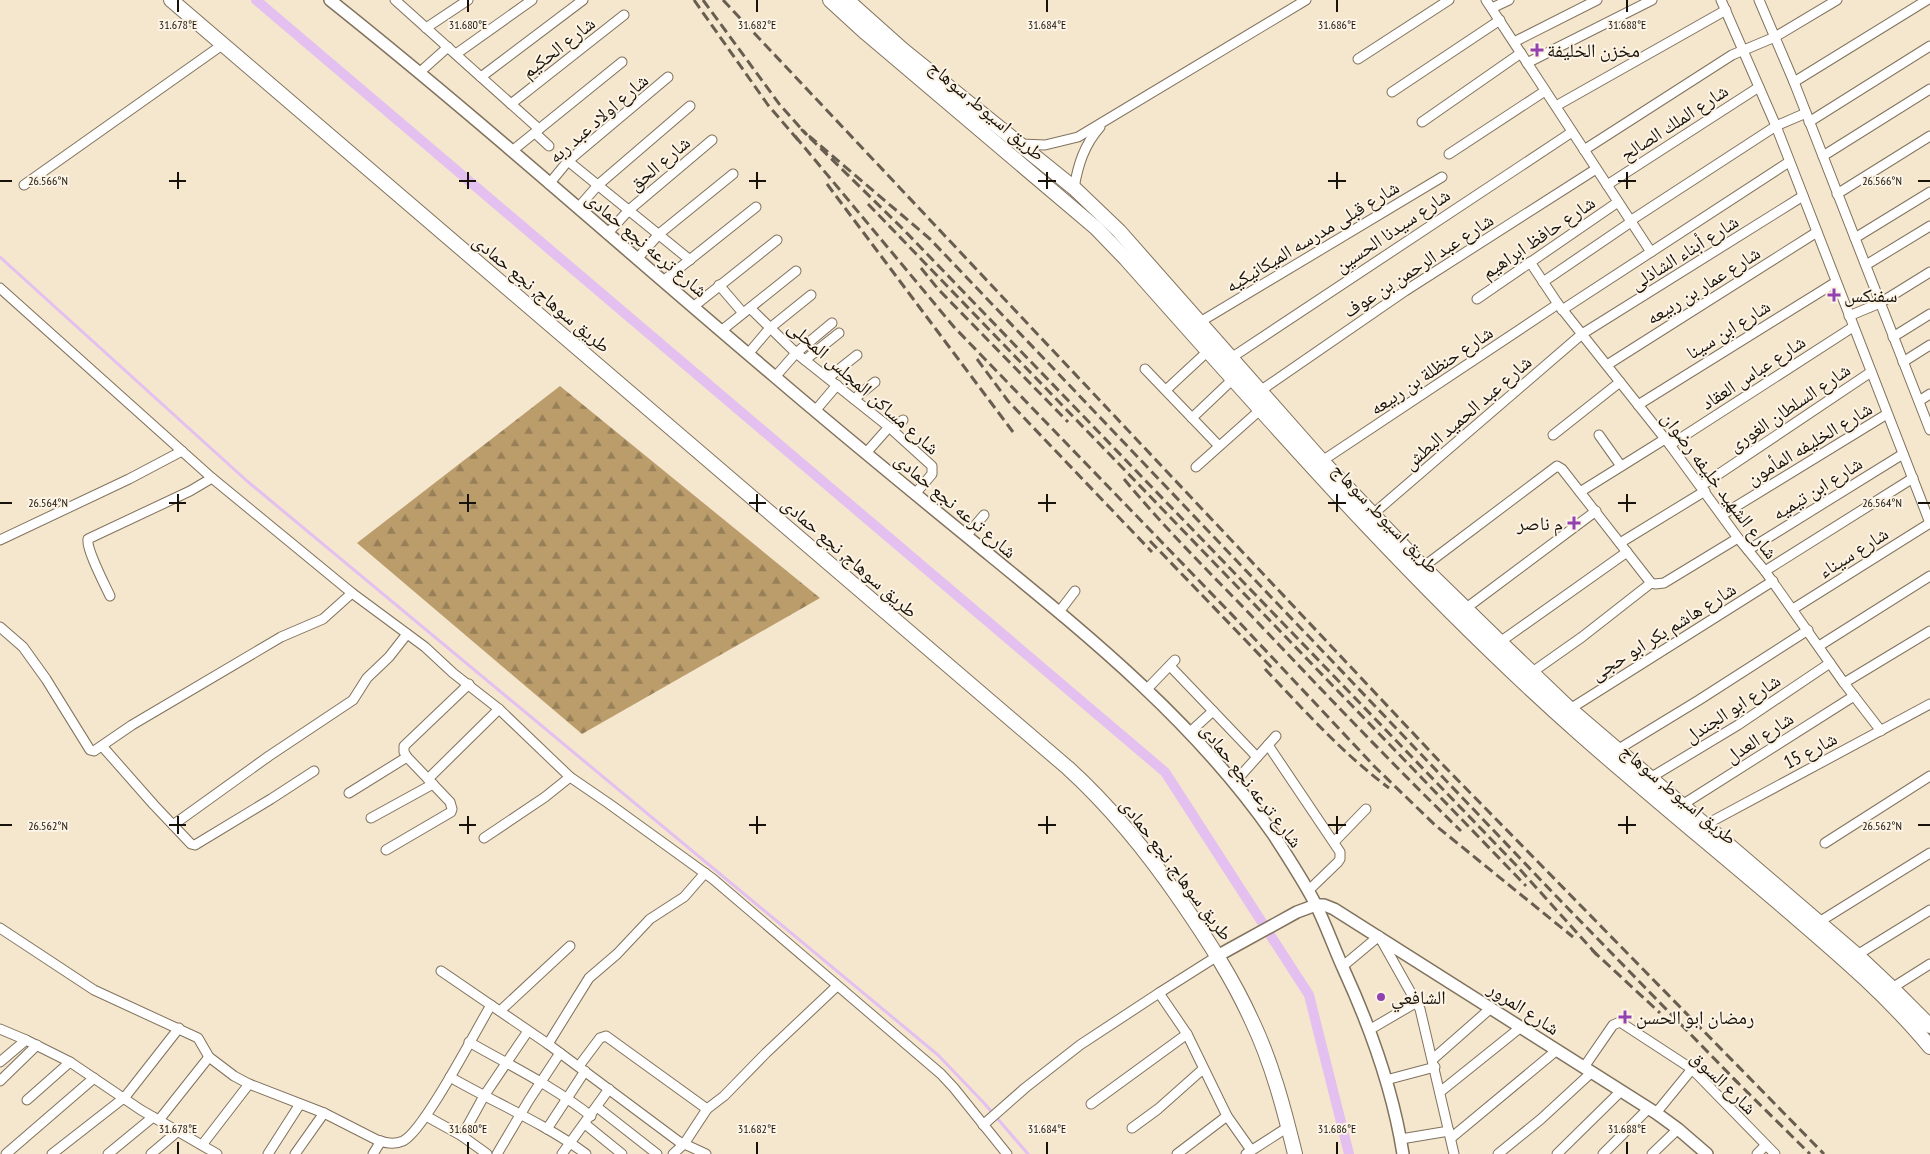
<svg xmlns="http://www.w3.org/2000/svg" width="1930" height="1154" viewBox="0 0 1930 1154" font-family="'PT Sans Narrow','Noto Naskh Arabic',sans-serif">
<defs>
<pattern id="forest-firs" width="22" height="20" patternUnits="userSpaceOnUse" patternTransform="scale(1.25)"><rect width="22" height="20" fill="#bb9d6c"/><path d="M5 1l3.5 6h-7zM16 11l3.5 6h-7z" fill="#977f57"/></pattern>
</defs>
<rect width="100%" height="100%" fill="#f5e6ce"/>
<path fill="url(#forest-firs)" d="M 560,386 L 820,598 L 582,734 L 357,543 Z"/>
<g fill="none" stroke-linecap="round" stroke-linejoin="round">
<path stroke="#e3c0f0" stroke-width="3" d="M 0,257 L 247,481 L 938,1055 L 984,1103 L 1028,1154"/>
<path stroke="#e3c0f0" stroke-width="10" d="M 256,0 L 1165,772 L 1309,995 L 1349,1154"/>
<g stroke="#80725d" stroke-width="11">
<g id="street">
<path d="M 395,0 L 539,129"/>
<path d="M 1486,0 L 1651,252"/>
<path d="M 1721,0 L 1776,126 L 1930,523 L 1793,609"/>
<path d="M 1759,0 L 1794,82 L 1930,430"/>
<path d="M 1492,8 L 1509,0"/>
<path d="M 426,28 L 468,0"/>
<path d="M 1514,42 L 1597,0"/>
<path d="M 456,54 L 532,0"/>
<path d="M 1358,59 L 1449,0"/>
<path d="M 1527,63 L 1652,0"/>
<path d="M 420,72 L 448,47"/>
<path d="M 481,77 L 583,0"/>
<path d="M 1794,82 L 1927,0"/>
<path d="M 1392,92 L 1500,20"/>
<path d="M 511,104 L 624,15"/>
<path d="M 1556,106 L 1726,10"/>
<path d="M 1422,122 L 1521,53"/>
<path d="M 1809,122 L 1930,46"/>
<path d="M 535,133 L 549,146"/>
<path d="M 1021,144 L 1045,145 L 1078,137 L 1306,0"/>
<path d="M 1584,150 L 1732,55 L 1775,37 L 1837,0"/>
<path d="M 512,151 L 622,62"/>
<path d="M 1449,154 L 1545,91"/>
<path d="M 1823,156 L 1930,89"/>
<path d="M 568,161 L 690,260"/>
<path d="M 549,184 L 568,161 L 668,77"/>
<path d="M 24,185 L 222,45"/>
<path d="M 1607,185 L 1759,87"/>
<path d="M 1074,188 C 1078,165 1084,145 1100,127"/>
<path d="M 1837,194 L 1930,136"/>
<path d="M 578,208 L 598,185 L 690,106"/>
<path d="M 1630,221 L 1776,126 L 1806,113"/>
<path d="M 607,234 L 629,210 L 712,140"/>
<path d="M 1855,238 L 1930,192"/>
<path d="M 637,259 L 659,234 L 733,174"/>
<path d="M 1530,262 L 1558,304 L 1670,445 L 1738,538 L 1765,571 L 1844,683 L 1881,731"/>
<path d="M 1866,265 L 1930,226"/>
<path d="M 663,281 L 756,207"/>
<path d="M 1543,282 L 1631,222"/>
<path d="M 719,285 L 743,313"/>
<path d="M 0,288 L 212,478 L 352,593 L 425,647 L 453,673 L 499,709 L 570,777 L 608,803 L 713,879 L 941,1074 L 954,1088 L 1007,1154"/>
<path d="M 1477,299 L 1618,202"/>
<path d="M 693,307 L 777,240"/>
<path d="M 750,308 L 796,353 L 889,427 L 932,466 L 932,474 L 915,494"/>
<path d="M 1562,310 L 1789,162"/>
<path d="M 1849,316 L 1880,303 L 1930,272"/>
<path d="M 1200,322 L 1442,177"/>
<path d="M 721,331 L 796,271"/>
<path d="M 1893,337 L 1930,314"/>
<path d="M 748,354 L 770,328 L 811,295"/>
<path d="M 1231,358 L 1572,132"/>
<path d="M 805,360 L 839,333"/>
<path d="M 1903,362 L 1930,345"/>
<path d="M 1607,365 L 1817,232"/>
<path d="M 1145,369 L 1219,446"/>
<path d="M 775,377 L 796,353 L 832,323"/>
<path d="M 828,378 L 857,355"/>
<path d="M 1166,390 L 1208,351"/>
<path d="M 1260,391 L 1405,291 L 1596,169"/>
<path d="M 854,399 L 875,382"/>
<path d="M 1919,401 L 1930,394"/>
<path d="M 1638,405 L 1836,282"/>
<path d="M 815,411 L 837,385"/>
<path d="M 1192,418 L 1233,379"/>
<path d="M 893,430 L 903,420"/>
<path d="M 1553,435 L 1620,382"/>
<path d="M 1599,435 L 1621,466"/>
<path d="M 1670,445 L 1853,327"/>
<path d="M 866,453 L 889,427"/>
<path d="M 1322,461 L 1558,304"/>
<path d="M 1196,467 L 1260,410"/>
<path d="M 1701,486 L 1871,372"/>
<path d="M 1580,492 L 1665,439"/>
<path d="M 1373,514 L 1582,334 L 1803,196"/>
<path d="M 1722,515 L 1887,414"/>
<path d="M 966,536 L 984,515"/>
<path d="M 0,540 L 129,479 L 182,451"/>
<path d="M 1620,543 L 1705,491"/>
<path d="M 1748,550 L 1903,454"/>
<path d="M 1423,567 L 1557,466 L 1562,469 L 1651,583"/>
<path d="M 1765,571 L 1913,478"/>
<path d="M 1651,583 L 1655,584 L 1664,583 L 1738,538"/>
<path d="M 110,596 C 105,585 86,549 88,539 L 190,491 L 212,478"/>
<path d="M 1465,609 L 1596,511"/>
<path d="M 1059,612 L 1075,591"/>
<path d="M 0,627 L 23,647 L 46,679 L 90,750 L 94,751 L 132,725 L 281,637 L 323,619 L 352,593"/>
<path d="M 1500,642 L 1627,552"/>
<path d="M 1819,646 L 1930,576"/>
<path d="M 1170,666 L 1257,757"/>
<path d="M 1531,673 L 1582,637 L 1651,583"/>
<path d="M 1844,683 L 1930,631"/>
<path d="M 1147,689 L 1175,660"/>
<path d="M 1570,709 L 1773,581"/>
<path d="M 1190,732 L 1213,711"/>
<path d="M 1268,745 L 1340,852 L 1340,859 L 1338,862 L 1308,891"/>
<path d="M 102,746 L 154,805 L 191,844 L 195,845 L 271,799 L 314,771"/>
<path d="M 1617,750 L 1699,700 L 1808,630"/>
<path d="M 1650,778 L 1738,725 L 1830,663"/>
<path d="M 428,779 L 499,709"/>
<path d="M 1234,783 L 1276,736"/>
<path d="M 349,793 L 407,757"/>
<path d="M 1682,805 L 1854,696"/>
<path d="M 371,818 L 433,784"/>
<path d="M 173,825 L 269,756 L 353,700 L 367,678 L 389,657 L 407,634"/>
<path d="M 1705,825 L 1930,704"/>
<path d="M 484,838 L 545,797 L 570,777"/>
<path d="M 1334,842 L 1366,809"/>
<path d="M 1825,843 L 1930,776"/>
<path d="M 386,850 L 451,812 L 452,809 L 450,802 L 407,757 L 404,752 L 404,746 L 469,684"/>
<path d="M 705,873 L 684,897 L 650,919 L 617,954 L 589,978 L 548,1044 L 678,1141 L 706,1154"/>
<path d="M 1819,922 L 1930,853"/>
<path d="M 0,928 L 94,990 L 198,1038 L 209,1057 L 234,1076 L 249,1084 L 324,1113 L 377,1140 C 385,1143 394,1145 403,1141 C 424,1131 476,1030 491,1005"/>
<path d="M 1219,955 L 1159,993 L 1187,1034 L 1227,1116"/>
<path d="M 1857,955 L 1930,910"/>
<path d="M 1343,966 L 1379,936 L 1420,1009 L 1454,1154"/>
<path d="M 441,971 L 548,1044"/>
<path d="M 1892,988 L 1930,964"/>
<path d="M 500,1011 L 570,946"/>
<path d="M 0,1029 L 26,1040 L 70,1062 L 141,1110 L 217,1154"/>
<path d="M 1369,1030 L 1417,1002"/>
<path d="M 469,1042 C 511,1066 553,1086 591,1116"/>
<path d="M 1433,1059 L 1491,1008"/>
<path d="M 0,1062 L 26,1040"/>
<path d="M 579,1066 L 600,1038 L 606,1036 L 707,1109"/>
<path d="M 1584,1067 L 1613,1025 L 1620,1022 L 1692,1069 L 1775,1154"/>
<path d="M 450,1077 C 495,1103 544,1123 586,1154"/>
<path d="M 1386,1080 L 1435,1067"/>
<path d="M 0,1081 L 37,1045"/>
<path d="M 1440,1092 L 1521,1027"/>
<path d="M 27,1100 L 70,1062"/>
<path d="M 1091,1104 L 1187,1034"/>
<path d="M 597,1107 L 657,1154"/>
<path d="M 1656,1113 L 1692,1069"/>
<path d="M 426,1116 L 462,1136 L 487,1154"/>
<path d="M 159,1120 L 209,1057"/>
<path d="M 585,1124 L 622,1154"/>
<path d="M 983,1125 L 1025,1088 L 1080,1045 L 1159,993"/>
<path d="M 1132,1128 L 1158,1109 L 1203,1069"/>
<path d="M 547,1129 L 585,1071"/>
<path d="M 462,1136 L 484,1096 L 528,1031"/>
<path d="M 1451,1138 L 1557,1050"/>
<path d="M 1401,1139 L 1449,1131"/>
<path d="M 202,1145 L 249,1084"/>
<path d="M 6,1154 L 94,1078"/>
<path d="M 52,1154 L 125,1097 L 179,1028"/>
<path d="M 108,1154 L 153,1117"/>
<path d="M 151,1154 L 178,1131"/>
<path d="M 268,1154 L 300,1104"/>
<path d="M 295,1154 L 324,1113"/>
<path d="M 373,1154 L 381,1141"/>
<path d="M 497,1154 L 529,1100 L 560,1053"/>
<path d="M 562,1154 L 609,1089"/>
<path d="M 673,1154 L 684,1144 L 707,1109 L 724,1096 L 766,1053 L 837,986"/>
<path d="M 1177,1154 L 1227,1116 L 1251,1150"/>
<path d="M 1246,1154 L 1288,1127"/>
<path d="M 1498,1154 L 1541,1119 L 1592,1072"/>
<path d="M 1557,1154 L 1621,1091"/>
<path d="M 1603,1154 L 1649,1108"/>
<path d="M 1652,1154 L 1678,1129"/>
<path d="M 1757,1154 L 1766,1145"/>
</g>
</g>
<g stroke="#80725d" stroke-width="14">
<g id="secondary">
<path d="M 330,0 C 482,121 626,251 774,376 C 844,436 915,494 986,552 C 1090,637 1195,722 1273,834 C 1288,857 1303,880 1315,903 C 1326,925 1334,948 1344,970 C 1371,1029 1393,1090 1403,1154"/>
<path d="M 1219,955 L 1297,912 L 1316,905 L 1324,905 L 1334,909 L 1656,1113 L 1678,1129 L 1707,1154"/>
</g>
</g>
<g stroke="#80725d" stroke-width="16">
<g id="primary">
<path d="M 171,0 L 1068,768 C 1113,809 1149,854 1183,904 C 1209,942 1233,979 1252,1021 C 1272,1063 1284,1109 1295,1154"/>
<path d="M 830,0 L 866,33 L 1096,228 L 1126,259 C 1272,423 1415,588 1580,734 C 1648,794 1718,851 1787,910 C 1837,953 1888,996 1930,1047"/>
<path d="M 847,0 L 903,50 L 1074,188 L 1119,231 L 1322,461 L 1423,567 L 1500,642 L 1570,709 L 1857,955 L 1892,988 L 1930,1026"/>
</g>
</g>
<use href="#street" stroke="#fff" stroke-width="9"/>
<use href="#secondary" stroke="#fff" stroke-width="11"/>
<use href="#primary" stroke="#fff" stroke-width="14"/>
<g stroke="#675e50" stroke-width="3" stroke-dasharray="10 5" stroke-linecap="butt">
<path d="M 694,0 L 768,105 L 798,140"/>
<path d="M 703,0 L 780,105 L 807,135"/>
<path d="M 723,0 L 1443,765 L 1824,1154"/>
<path d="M 795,136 L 954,327 L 1238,621 L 1375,767 L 1435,825 L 1573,937"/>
<path d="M 827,184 L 1013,432"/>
<path d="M 868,204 L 1526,886"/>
<path d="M 921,268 L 938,289 L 1068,422"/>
<path d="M 977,359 L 1008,401 L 1152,552"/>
<path d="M 1124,479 C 1162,525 1204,567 1245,609 C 1316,684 1387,759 1461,831"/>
<path d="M 1150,541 L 1274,670"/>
<path d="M 1265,669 C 1304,710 1343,754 1389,788"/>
<path d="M 1592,950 L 1660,1013"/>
<path d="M 1597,955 L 1515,864 L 902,228 L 802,130 L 930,239 L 1556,896 L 1738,1083"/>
<path d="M 1733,1078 L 1810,1154"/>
</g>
</g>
<path fill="none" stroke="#17120a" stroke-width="2" d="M 178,0 L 178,12M 468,0 L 468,12M 757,0 L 757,12M 1047,0 L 1047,12M 1337,0 L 1337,12M 1627,0 L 1627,12M 178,172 L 178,189M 468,172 L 468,189M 757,172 L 757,189M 1047,172 L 1047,189M 1337,172 L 1337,189M 1627,172 L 1627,189M 0,181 L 12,181M 169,181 L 186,181M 459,181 L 476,181M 749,181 L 766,181M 1038,181 L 1056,181M 1328,181 L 1346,181M 1618,181 L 1636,181M 1918,181 L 1930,181M 178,494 L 178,512M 468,494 L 468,512M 757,494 L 757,512M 1047,494 L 1047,512M 1337,494 L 1337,512M 1627,494 L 1627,512M 0,503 L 12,503M 169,503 L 186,503M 459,503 L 476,503M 749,503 L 766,503M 1038,503 L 1056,503M 1328,503 L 1346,503M 1618,503 L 1636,503M 1918,503 L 1930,503M 178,816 L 178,834M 468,816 L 468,834M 757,816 L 757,834M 1047,816 L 1047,834M 1337,816 L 1337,834M 1627,816 L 1627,834M 0,825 L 12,825M 169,825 L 186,825M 459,825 L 476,825M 749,825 L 766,825M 1038,825 L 1056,825M 1328,825 L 1346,825M 1618,825 L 1636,825M 1918,825 L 1930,825M 178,1142 L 178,1154M 468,1142 L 468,1154M 757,1142 L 757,1154M 1047,1142 L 1047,1154M 1337,1142 L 1337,1154M 1627,1142 L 1627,1154"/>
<g fill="#9441b0" stroke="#fdf4e6" stroke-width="2">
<path d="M1534.5 42.5h5v5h5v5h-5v5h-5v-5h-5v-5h5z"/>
<path d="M1831.5 287.5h5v5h5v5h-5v5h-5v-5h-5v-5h5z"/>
<path d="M1571.5 515.5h5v5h5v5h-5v5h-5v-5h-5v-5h5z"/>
<circle cx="1381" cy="997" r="5"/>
<path d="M1622.5 1009.5h5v5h5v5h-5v5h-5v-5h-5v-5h5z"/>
</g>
<g text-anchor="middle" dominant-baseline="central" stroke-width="4" stroke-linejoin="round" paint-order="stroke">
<g font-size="19" fill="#17120a" stroke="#fdf4e6">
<text transform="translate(558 47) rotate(-38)">شارع الحكيم</text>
<text transform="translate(987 110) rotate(40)">طريق اسيوط, سوهاج</text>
<text transform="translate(598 118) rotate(-41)">شارع اولاد عبد ربه</text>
<text transform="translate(1674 122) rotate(-33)">شارع الملك الصالح</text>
<text transform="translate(659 163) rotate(-40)">شارع الحق</text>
<text transform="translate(1392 230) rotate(-34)">شارع سيدنا الحسين</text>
<text transform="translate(1312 236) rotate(-31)">شارع قبلى مدرسه الميكانيكيه</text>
<text transform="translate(1538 237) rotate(-34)">شارع حافظ ابراهيم</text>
<text transform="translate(647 244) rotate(40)">شارع ترعه نجع حمادى</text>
<text transform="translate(1684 252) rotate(-32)">شارع أبناء الشاذلى</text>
<text transform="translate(1418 265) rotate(-33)">شارع عبد الرحمن بن عوف</text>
<text transform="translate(1703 285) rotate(-32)">شارع عمار بن ربيعه</text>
<text transform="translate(542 293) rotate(40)">طريق سوهاج, نجع حمادى</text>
<text transform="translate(1728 329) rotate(-32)">شارع ابن سينا</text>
<text transform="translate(1431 370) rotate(-34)">شارع حنظلة بن ربيعه</text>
<text transform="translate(1753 372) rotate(-33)">شارع عباس العقاد</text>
<text transform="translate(864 387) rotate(41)">شارع مساكن المجلس المحلى</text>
<text transform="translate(1789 407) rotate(-34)">شارع السلطان الغورى</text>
<text transform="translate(1467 412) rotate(-41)">شارع عبد الحميد البطش</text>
<text transform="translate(1809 443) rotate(-31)">شارع الخليفه المأمون</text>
<text transform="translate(1720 485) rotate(53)">شارع الشهيد خليفه رضوان</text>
<text transform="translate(1817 488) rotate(-32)">شارع ابن تيميه</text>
<text transform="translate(956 505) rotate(40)">شارع ترعه نجع حمادى</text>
<text transform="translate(1386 518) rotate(46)">طريق اسيوط, سوهاج</text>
<text transform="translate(1853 552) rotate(-32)">شارع سيناء</text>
<text transform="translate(850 557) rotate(41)">طريق سوهاج, نجع حمادى</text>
<text transform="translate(1663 631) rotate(-32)">شارع هاشم بكر ابو حجى</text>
<text transform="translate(1732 708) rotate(-33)">شارع ابو الجندل</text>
<text transform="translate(1759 737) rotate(-33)">شارع العدل</text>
<text transform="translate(1810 750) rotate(-28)">شارع 15</text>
<text transform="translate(1252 785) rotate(52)">شارع ترعه نجع حمادى</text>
<text transform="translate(1679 794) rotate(40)">طريق اسيوط, سوهاج</text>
<text transform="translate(1177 869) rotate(53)">طريق سوهاج, نجع حمادى</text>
<text transform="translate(1524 1008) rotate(33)">شارع المرور</text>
<text transform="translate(1724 1082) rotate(44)">شارع السوق</text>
</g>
<g font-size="19" fill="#17120a" stroke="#fdf4e6" text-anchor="start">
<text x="1547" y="50">مخزن الخليفة</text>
<text x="1844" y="295">سفنكس</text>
<text x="1563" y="523" text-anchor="end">م ناصر</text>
<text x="1391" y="997">الشافعي</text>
<text x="1636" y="1017">رمضان ابو الحسن</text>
</g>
</g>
<g font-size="12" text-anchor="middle" fill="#17120a" stroke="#fdf4e6" stroke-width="4" stroke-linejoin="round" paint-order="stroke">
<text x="178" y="29">31.678°E</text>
<text x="468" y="29">31.680°E</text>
<text x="757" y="29">31.682°E</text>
<text x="1047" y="29">31.684°E</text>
<text x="1337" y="29">31.686°E</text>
<text x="1627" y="29">31.688°E</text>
<text x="48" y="185">26.566°N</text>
<text x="1882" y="185">26.566°N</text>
<text x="48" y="507">26.564°N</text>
<text x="1882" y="507">26.564°N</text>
<text x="48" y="830">26.562°N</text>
<text x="1882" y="830">26.562°N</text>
<text x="178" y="1133">31.678°E</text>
<text x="468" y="1133">31.680°E</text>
<text x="757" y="1133">31.682°E</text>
<text x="1047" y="1133">31.684°E</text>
<text x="1337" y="1133">31.686°E</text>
<text x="1627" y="1133">31.688°E</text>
</g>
</svg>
